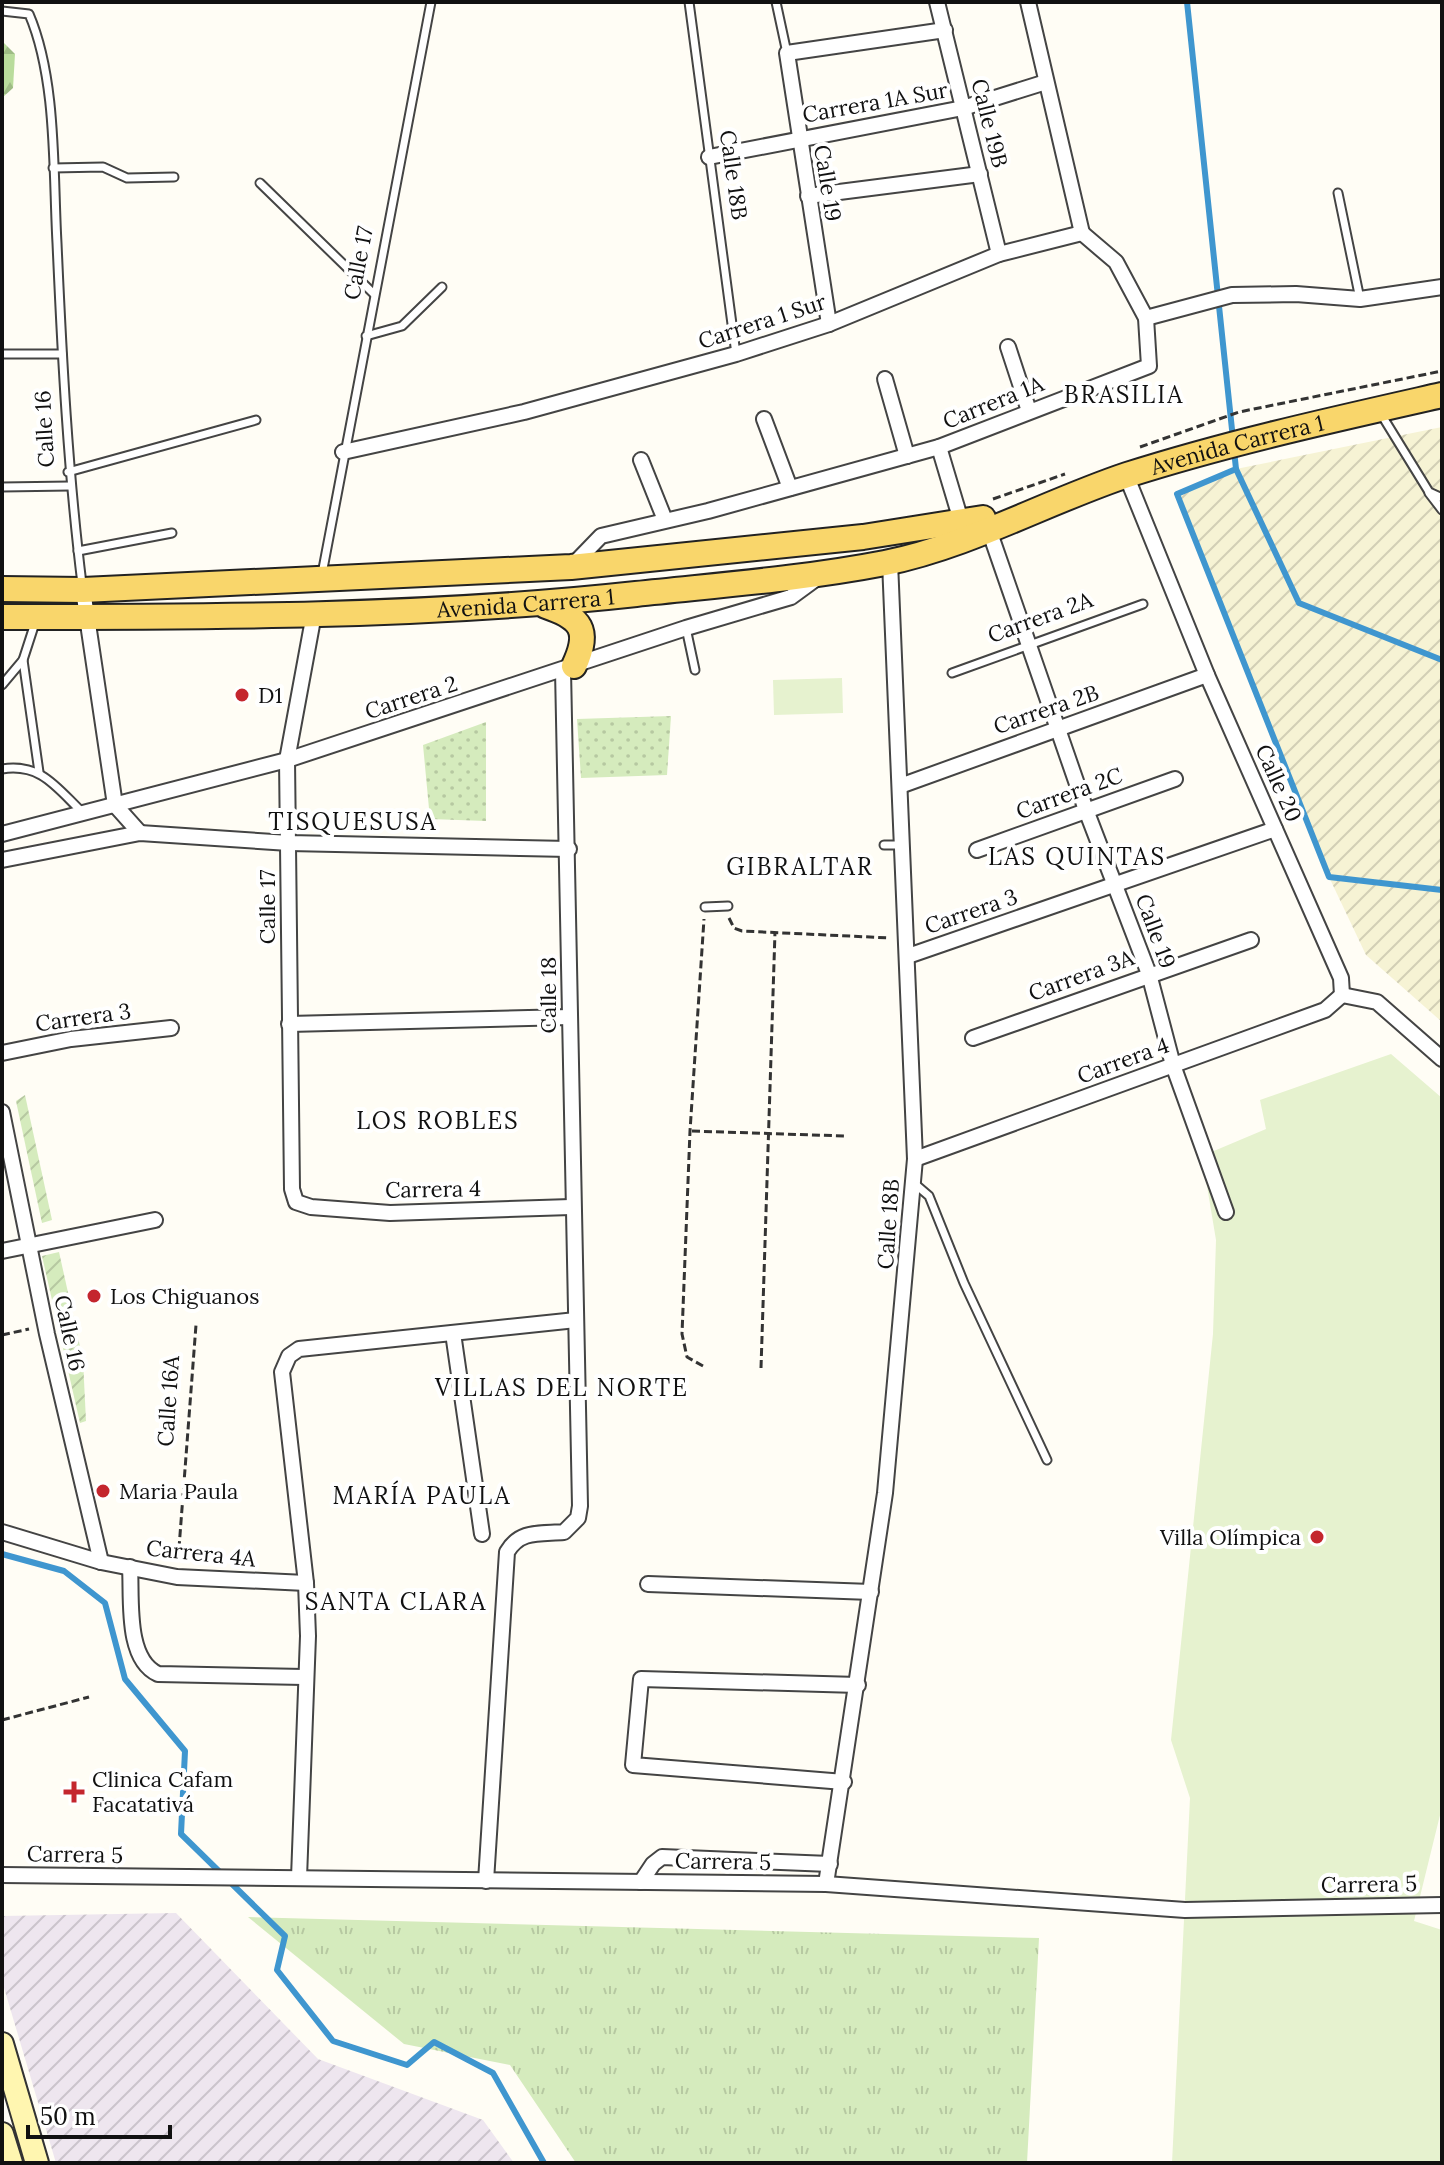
<svg xmlns="http://www.w3.org/2000/svg" width="1444" height="2165" viewBox="0 0 1444 2165" font-family="Lora,serif">
<defs>
<pattern id="industrial-furrows" width="10" height="10" patternUnits="userSpaceOnUse" patternTransform="scale(2)"><rect width="10" height="10" fill="#eee6ef"/><path d="M-1 1l2-2M0 10L10 0M9 11l2-2" fill="none" stroke="#cbc4cc"/></pattern>
<pattern id="farmland-furrows" width="10" height="10" patternUnits="userSpaceOnUse" patternTransform="scale(2)"><rect width="10" height="10" fill="#f6f3d4"/><path d="M-1 1l2-2M0 10L10 0M9 11l2-2" fill="none" stroke="#d2cfb5"/></pattern>
<pattern id="grass-tufts" width="24" height="20" patternUnits="userSpaceOnUse" patternTransform="scale(2)"><rect width="24" height="20" fill="#d5ebbd"/><path d="M3 7l-1-3M5 7V3M7 7l1-3M15 17l-1-3M17 17v-4M19 17l1-3" fill="none" stroke="#b6c8a1"/></pattern>
<pattern id="forest-firs" width="22" height="20" patternUnits="userSpaceOnUse" patternTransform="scale(2)"><rect width="22" height="20" fill="#b9dc9c"/><path d="M5 1l3.5 6h-7zM16 11l3.5 6h-7z" fill="#9ebc85"/></pattern>
<pattern id="park-dots" width="8" height="8" patternUnits="userSpaceOnUse" patternTransform="scale(2)"><rect width="8" height="8" fill="#d5ebbd"/><path d="M2 2h.1M6 6h.1" fill="none" stroke="#b6c8a1" stroke-width="1.8" stroke-linecap="round"/></pattern>
<pattern id="garden-furrows" width="10" height="10" patternUnits="userSpaceOnUse" patternTransform="scale(2)"><rect width="10" height="10" fill="#d5ebbd"/><path d="M-1 1l2-2M0 10L10 0M9 11l2-2" fill="none" stroke="#b6c8a1"/></pattern>
</defs>
<rect width="100%" height="100%" fill="#fffdf5"/>
<path fill="url(#industrial-furrows)" d="M 176,1913 L 318,2059 L 483,2120 L 514,2163 L 56,2163 L 2,1981 L 2,1916 Z"/>
<path fill="url(#farmland-furrows)" d="M 1442,427 L 1442,1022 L 1366,955 L 1329,877 L 1177,494 L 1236,469 Z"/>
<path fill="url(#grass-tufts)" d="M 248,1917 L 1039,1938 L 1027,2163 L 576,2163 L 510,2065 L 404,2044 Z"/>
<path fill="url(#forest-firs)" d="M 2,41 L 15,54 L 13,88 L 2,98 Z"/>
<g fill="url(#park-dots)">
<path d="M 671,716 L 667,775 L 581,778 L 577,719 Z"/>
<path d="M 486,722 L 486,821 L 430,819 L 423,745 Z"/>
</g>
<g fill="url(#garden-furrows)">
<path d="M 25,1095 L 52,1220 L 42,1223 L 16,1101 Z"/>
<path d="M 59,1252 L 83,1360 L 86,1421 L 80,1423 L 42,1256 Z"/>
</g>
<g fill="#e6f2cf">
<path d="M 842,678 L 843,713 L 774,715 L 773,680 Z"/>
<path d="M 1391,1054 L 1442,1098 L 1442,1807 L 1414,1921 L 1442,1930 L 1442,2163 L 1172,2163 L 1190,1798 L 1171,1740 L 1213,1334 L 1216,1240 L 1202,1156 L 1266,1129 L 1260,1100 Z"/>
</g>
<g fill="none" stroke-linecap="round" stroke-linejoin="round">
<g stroke="#3f96cf" stroke-width="6">
<path d="M 1187,2 L 1233,439"/>
<path d="M 1234,450 L 1236,469 L 1177,494 L 1329,877 L 1442,890"/>
<path d="M 1236,469 L 1299,603 L 1442,660"/>
<path d="M 2,1554 L 64,1571 L 105,1603 L 125,1679 L 185,1751 L 181,1834 L 285,1936 L 277,1970 L 333,2041 L 407,2065 L 434,2042 L 493,2073 L 544,2163"/>
</g>
<g stroke="#444" stroke-width="11">
<g id="service">
<path d="M 689,2 L 736,354"/>
<path d="M 776,2 L 787,53"/>
<path d="M 2,11 L 29,14 C 57,79 53,172 57,243 C 62,357 68,471 82,584"/>
<path d="M 53,168 L 103,167 L 127,178 L 174,177"/>
<path d="M 260,183 L 374,294"/>
<path d="M 1338,193 L 1360,299"/>
<path d="M 366,336 L 402,326 L 442,287"/>
<path d="M 2,354 L 62,354"/>
<path d="M 1381,414 L 1429,492 L 1442,498"/>
<path d="M 68,472 L 256,420"/>
<path d="M 2,487 L 70,486"/>
<path d="M 1429,493 L 1442,510"/>
<path d="M 78,551 L 172,533"/>
<path d="M 322,574 L 431,2"/>
<path d="M 686,628 L 695,670"/>
<path d="M 23,660 L 39,772"/>
<path d="M 952,673 L 1143,604"/>
<path d="M 2,685 L 23,660 L 35,623"/>
<path d="M 2,769 C 41,763 56,787 82,812"/>
<path d="M 884,845 L 902,845"/>
<path d="M 705,907 L 728,906"/>
<path d="M 915,1184 L 929,1196 L 964,1283 L 1047,1460"/>
</g>
</g>
<g stroke="#444" stroke-width="18">
<g id="minor">
<path d="M 937,2 L 999,254"/>
<path d="M 1028,2 L 1082,233"/>
<path d="M 709,157 L 963,108 L 1046,82"/>
<path d="M 808,196 L 980,174"/>
<path d="M 1146,318 L 1232,295 L 1296,294 L 1360,299 L 1442,287"/>
<path d="M 829,324 L 787,53 L 945,30"/>
<path d="M 1008,347 L 1029,411"/>
<path d="M 885,379 L 907,456"/>
<path d="M 764,419 L 790,488"/>
<path d="M 939,447 L 962,524"/>
<path d="M 343,452 L 524,412 L 736,354 L 829,324 L 999,254 L 1082,233"/>
<path d="M 641,460 L 665,520"/>
<path d="M 1126,475 L 1207,675 L 1341,978 L 1342,995"/>
<path d="M 989,530 L 1086,810 L 1149,974 L 1173,1065 L 1226,1212"/>
<path d="M 571,567 L 601,536 L 708,511 L 939,447 L 1149,366 L 1146,318 L 1116,262 L 1082,233"/>
<path d="M 83,590 L 115,805 L 140,833"/>
<path d="M 314,614 L 287,760 L 292,1189 L 296,1202 L 311,1207 L 390,1213 L 571,1207"/>
<path d="M 900,786 L 1207,675"/>
<path d="M 2,834 L 287,760 L 686,628 L 791,597 L 817,578"/>
<path d="M 977,850 L 1175,779"/>
<path d="M 2,860 L 140,833 L 289,843 L 569,849"/>
<path d="M 908,956 L 1275,829"/>
<path d="M 1342,995 L 1377,1002 L 1442,1059"/>
<path d="M 289,1024 L 570,1017"/>
<path d="M 973,1038 L 1251,940"/>
<path d="M 2,1053 L 71,1039 L 171,1028"/>
<path d="M 2,1112 L 47,1334 L 101,1562"/>
<path d="M 915,1159 L 1325,1010 L 1342,995"/>
<path d="M 2,1251 L 155,1220"/>
<path d="M 453,1333 L 482,1534"/>
<path d="M 2,1532 L 101,1562 L 177,1577 L 306,1583"/>
<path d="M 130,1567 C 132,1598 125,1659 158,1674 L 304,1677"/>
<path d="M 648,1584 L 871,1592"/>
<path d="M 844,1782 L 633,1765 L 641,1679 L 858,1685"/>
<path d="M 2,1875 L 826,1884 L 1185,1910 L 1442,1905"/>
<path d="M 299,1878 L 308,1636 L 306,1583 L 282,1372 L 289,1356 L 299,1349 L 576,1320"/>
<path d="M 486,1881 L 507,1552 C 520,1530 539,1534 564,1532 L 578,1518 L 580,1506 L 563,670"/>
<path d="M 641,1882 L 653,1864 L 662,1857 L 830,1864"/>
<path d="M 826,1884 L 885,1493 L 915,1159 L 890,562"/>
</g>
</g>
<g stroke="#333" stroke-width="26">
<g id="secondary">
<path d="M 2,2044 L 37,2163"/>
<path d="M 2,2134 L 11,2163"/>
</g>
</g>
<g stroke="#222" stroke-width="28">
<g id="primary">
<path d="M 2,589 L 83,590 L 571,567 L 863,537 L 983,518"/>
<path d="M 546,606 C 581,618 591,630 574,666"/>
<path id="s1" d="M 2,617 C 213,617 426,617 636,594 C 719,585 802,579 885,563 C 969,546 1046,502 1127,475 C 1231,442 1336,419 1442,395"/>
</g>
</g>
<g stroke="#333" stroke-width="3" stroke-dasharray="8 4" stroke-linecap="butt">
<path d="M 1140,447 L 1239,412 L 1442,371"/>
<path d="M 993,499 L 1065,474"/>
<path d="M 729,918 L 734,928 L 742,931 L 890,938"/>
<path d="M 692,1131 L 844,1136"/>
<path d="M 2,1335 L 29,1329"/>
<path d="M 703,1366 L 687,1357 L 682,1334 L 690,1131 L 704,919"/>
<path d="M 761,1368 L 775,932"/>
<path d="M 178,1561 L 196,1325"/>
<path d="M 2,1720 L 89,1697"/>
</g>
<use href="#service" stroke="#fff" stroke-width="7"/>
<use href="#minor" stroke="#fff" stroke-width="14"/>
<use href="#secondary" stroke="#fff6b0" stroke-width="22"/>
<use href="#primary" stroke="#f9d66b" stroke-width="24"/>
</g>
<g fill="#c4262e" stroke="#fff" stroke-width="3">
<circle cx="242" cy="695" r="8"/>
<circle cx="94" cy="1296" r="8"/>
<circle cx="103" cy="1491" r="8"/>
<circle cx="1317" cy="1537" r="8"/>
<path d="M70 1780h8v8h8v8h-8v8h-8v-8h-8v-8h8z"/>
</g>
<g text-anchor="middle" dominant-baseline="central" stroke-width="8" stroke-linejoin="round" paint-order="stroke">
<g font-size="22" fill="#111" stroke="#fff">
<text transform="translate(875 102) rotate(-10)">Carrera 1A Sur</text>
<text transform="translate(990 123) rotate(76)">Calle 19B</text>
<text transform="translate(734 175) rotate(82)">Calle 18B</text>
<text transform="translate(828 183) rotate(81)">Calle 19</text>
<text transform="translate(358 263) rotate(-79)">Calle 17</text>
<text transform="translate(762 321) rotate(-18)">Carrera 1 Sur</text>
<text transform="translate(993 402) rotate(-22)">Carrera 1A</text>
<text transform="translate(44 429) rotate(-93)">Calle 16</text>
<text stroke="none"><textPath href="#s1" startOffset="1258">Avenida Carrera 1</textPath></text>
<text stroke="none"><textPath href="#s1" startOffset="524">Avenida Carrera 1</textPath></text>
<text transform="translate(1040 617) rotate(-20)">Carrera 2A</text>
<text transform="translate(411 697) rotate(-18)">Carrera 2</text>
<text transform="translate(1046 709) rotate(-19)">Carrera 2B</text>
<text transform="translate(1279 783) rotate(66)">Calle 20</text>
<text transform="translate(1069 793) rotate(-20)">Carrera 2C</text>
<text transform="translate(267 907) rotate(-90)">Calle 17</text>
<text transform="translate(971 911) rotate(-19)">Carrera 3</text>
<text transform="translate(1156 931) rotate(70)">Calle 19</text>
<text transform="translate(1081 975) rotate(-20)">Carrera 3A</text>
<text transform="translate(548 995) rotate(-90)">Calle 18</text>
<text transform="translate(83 1017) rotate(-8)">Carrera 3</text>
<text transform="translate(1123 1060) rotate(-20)">Carrera 4</text>
<text transform="translate(433 1189) rotate(-1)">Carrera 4</text>
<text transform="translate(888 1224) rotate(-86)">Calle 18B</text>
<text transform="translate(70 1333) rotate(78)">Calle 16</text>
<text transform="translate(168 1401) rotate(-86)">Calle 16A</text>
<text transform="translate(201 1553) rotate(6)">Carrera 4A</text>
<text transform="translate(75 1854) rotate(1)">Carrera 5</text>
<text transform="translate(723 1861) rotate(1)">Carrera 5</text>
<text transform="translate(1369 1884) rotate(-1)">Carrera 5</text>
</g>
<g font-size="22" fill="#111" stroke="#fff" text-anchor="start">
<text x="258" y="695">D1</text>
<text x="110" y="1296">Los Chiguanos</text>
<text x="119" y="1491">Maria Paula</text>
<text x="1301" y="1537" text-anchor="end">Villa Olímpica</text>
<text x="92" y="1779">Clinica Cafam<tspan x="92" dy="25">Facatativá</tspan></text>
</g>
<g font-size="24" letter-spacing="2" fill="#111" stroke="#fff">
<text x="1124" y="394">BRASILIA</text>
<text x="353" y="821">TISQUESUSA</text>
<text x="1077" y="856">LAS QUINTAS</text>
<text x="800" y="866">GIBRALTAR</text>
<text x="438" y="1120">LOS ROBLES</text>
<text x="562" y="1387">VILLAS DEL NORTE</text>
<text x="422" y="1495">MARÍA PAULA</text>
<text x="396" y="1601">SANTA CLARA</text>
</g>
</g>
<rect width="1444" height="2165" fill="none" stroke="#111111" stroke-width="8"/>
<path d="M28 2125v12h142v-12" fill="none" stroke="#111111" stroke-width="4"/>
<text x="40" y="2125" font-size="24" fill="#111111" stroke="#ffffff" stroke-width="6" paint-order="stroke">50 m</text>
</svg>
